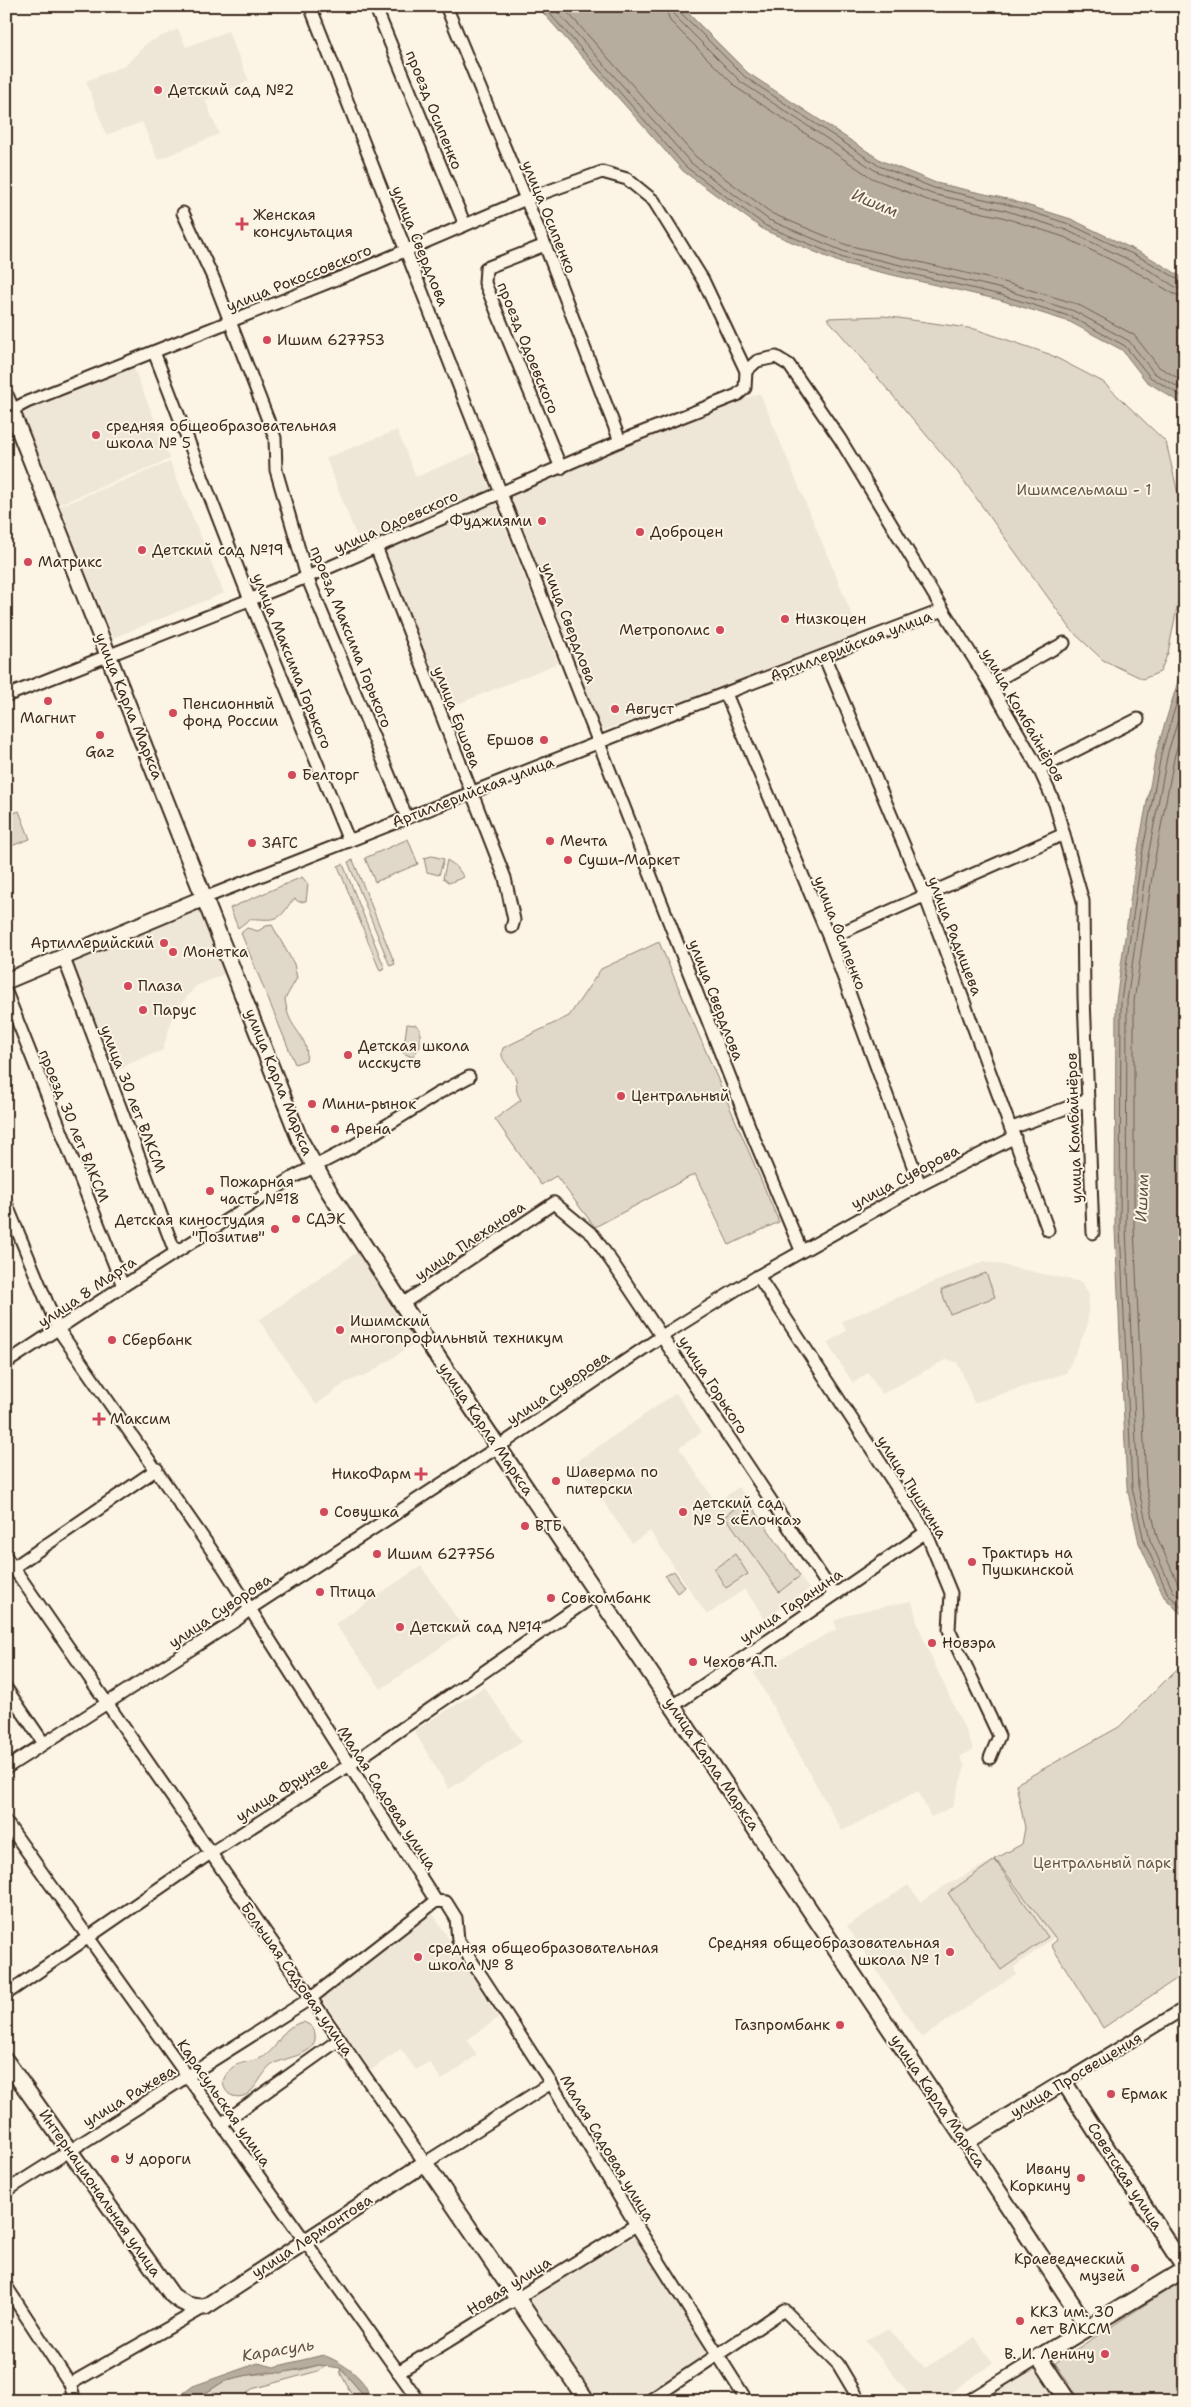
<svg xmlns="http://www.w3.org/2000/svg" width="1191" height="2407" viewBox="0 0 1191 2407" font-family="'Shantell Sans',sans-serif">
<rect width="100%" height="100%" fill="#fcf5e5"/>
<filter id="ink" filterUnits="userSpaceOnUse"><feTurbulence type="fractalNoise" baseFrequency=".02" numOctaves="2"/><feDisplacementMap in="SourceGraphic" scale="10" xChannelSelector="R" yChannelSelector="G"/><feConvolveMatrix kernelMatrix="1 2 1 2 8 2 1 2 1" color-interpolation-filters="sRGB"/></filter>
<g filter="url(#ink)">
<g fill="#eee6d6">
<path d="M 178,29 L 186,47 L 228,31 L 249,81 L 205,100 L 219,134 L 158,160 L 142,122 L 106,135 L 86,81 L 126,65 L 147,43 Z"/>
<path d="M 133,366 L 170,459 L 59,504 L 21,411 Z"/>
<path d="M 760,393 L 860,634 L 602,731 L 509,490 Z"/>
<path d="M 397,430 L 416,477 L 475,452 L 491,491 L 361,548 L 326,458 Z"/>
<path d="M 170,462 L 224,593 L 113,638 L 60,506 Z"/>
<path d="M 494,499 L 558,663 L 443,710 L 377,549 Z"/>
<path d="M 201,903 L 227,973 L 196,986 L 173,1014 L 163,1050 L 133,1062 L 111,1074 L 69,960 Z"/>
<path d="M 362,1249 L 421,1339 L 370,1373 L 345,1383 L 316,1405 L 259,1320 Z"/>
<path d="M 984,1261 L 1081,1282 L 1089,1295 L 1087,1327 L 1066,1373 L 974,1403 L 958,1363 L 947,1359 L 882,1394 L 868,1373 L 853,1383 L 827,1343 L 846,1331 L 842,1321 Z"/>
<path d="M 676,1393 L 702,1432 L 679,1448 L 715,1501 L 717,1502 L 739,1487 L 809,1589 L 765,1619 L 745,1589 L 707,1615 L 650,1531 L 632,1543 L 576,1462 Z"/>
<path d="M 421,1566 L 465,1630 L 381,1689 L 335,1624 Z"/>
<path d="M 912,1601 L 917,1622 L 928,1650 L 974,1749 L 960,1757 L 965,1767 L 952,1807 L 931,1817 L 918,1791 L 842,1831 L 754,1673 L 837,1629 L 834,1621 L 853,1613 Z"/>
<path d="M 484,1687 L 522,1742 L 449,1789 L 414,1731 Z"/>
<path d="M 995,1859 L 1055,1937 L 1014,1967 L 1016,1974 L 922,2038 L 847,1926 L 908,1885 L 921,1902 L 943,1887 Z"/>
<path d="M 433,1914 L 498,2018 L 467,2040 L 477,2055 L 442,2080 L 429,2062 L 416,2070 L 401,2049 L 371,2070 L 322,1999 Z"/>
<path d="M 635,2236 L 710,2352 L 639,2401 L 592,2401 L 526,2302 Z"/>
<path d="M 889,2329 L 925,2368 L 975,2337 L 993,2363 L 938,2401 L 915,2401 L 865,2340 Z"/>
<path d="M 1041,2364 L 1064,2401 L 980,2401 Z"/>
</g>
<g fill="#e0d8c8" stroke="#8e8173">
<path d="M 884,316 L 975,329 L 1049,354 L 1103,382 L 1166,442 L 1180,502 L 1180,593 L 1168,653 L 1160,672 L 1143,679 L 1103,660 L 1073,632 L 956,470 L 827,318 Z"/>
<path d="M 19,811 L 30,839 L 6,848 L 6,816 Z"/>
<path d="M 408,839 L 418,864 L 375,882 L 365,858 Z"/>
<path d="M 432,856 L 444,859 L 439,875 L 427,872 L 424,858 Z"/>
<path d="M 353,860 L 395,964 L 390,966 L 348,862 Z"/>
<path d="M 447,860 L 456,866 L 464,877 L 449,883 L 443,878 Z"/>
<path d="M 343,864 L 385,969 L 380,971 L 338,866 Z"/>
<path d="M 302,877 L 308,884 L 306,901 L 299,902 L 295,899 C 289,903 288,907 284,912 C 276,923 262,918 250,919 L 238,928 L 230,908 Z"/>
<path d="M 272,925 L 294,964 L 297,978 L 285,999 C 286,1005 287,1013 290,1019 C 297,1033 310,1043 306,1060 L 295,1064 L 241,933 L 247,928 L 258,931 L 266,926 Z"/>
<path d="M 659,942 L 779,1222 L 729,1245 L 695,1174 L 595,1227 L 556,1176 L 541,1185 L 495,1119 L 521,1100 C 513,1088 519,1087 515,1077 C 511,1066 498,1060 503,1048 L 569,1016 L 601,969 Z"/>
<path d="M 407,1024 L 416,1025 L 420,1029 L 420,1047 L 412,1057 L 403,1053 Z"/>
<path d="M 986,1273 L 995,1297 L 950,1314 L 941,1290 Z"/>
<path d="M 747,1499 L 800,1576 L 779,1592 L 725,1516 Z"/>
<path d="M 735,1554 L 748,1574 L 726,1588 L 714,1569 Z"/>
<path d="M 674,1571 L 685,1587 L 677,1593 L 665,1576 Z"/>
<path d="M 1181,1665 L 1185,1668 L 1185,1973 L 1103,2028 L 1051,1945 L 1057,1940 L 995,1859 L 1022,1844 L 1025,1828 L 1016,1784 L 1119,1727 Z"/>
<path d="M 995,1860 L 1048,1937 L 1001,1970 L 948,1893 Z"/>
<path d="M 303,2022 C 309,2024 314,2027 315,2034 C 318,2056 286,2056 272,2065 C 260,2073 253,2102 233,2096 C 225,2093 224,2087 223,2081 C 233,2056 251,2066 266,2055 C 282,2043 279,2028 303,2022 Z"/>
<path d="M 1183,2280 L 1185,2401 L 1080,2401 L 1055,2363 Z"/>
<path d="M 319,2365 L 328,2365 L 318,2371 L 252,2389 L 238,2401 L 193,2401 L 226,2380 L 248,2375 L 300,2370 Z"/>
<path d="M 340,2368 L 361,2392 L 363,2401 L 355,2401 L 341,2374 Z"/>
</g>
<g fill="#b7ad9e" stroke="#85796b">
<path d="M 537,6 L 681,6 L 748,73 L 882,161 L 936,183 L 1007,199 L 1071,219 L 1149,257 L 1185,279 L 1185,406 L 1146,381 L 1122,350 L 1070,322 L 1000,300 L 841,263 L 764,230 L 683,171 Z"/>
<path d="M 1185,659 L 1185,1618 L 1164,1597 L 1139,1543 L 1127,1487 L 1115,1228 L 1116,1001 L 1136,860 L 1157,749 Z"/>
<path d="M 323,2355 C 340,2361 371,2380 369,2401 L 363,2401 L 361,2392 L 340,2368 L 319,2365 L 281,2373 L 267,2372 L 248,2375 L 226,2380 L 193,2401 L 173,2401 L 193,2386 L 258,2363 L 274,2367 Z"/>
</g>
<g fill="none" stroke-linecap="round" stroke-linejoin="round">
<g stroke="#6d5e51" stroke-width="1">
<path d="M 543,6 L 686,167 L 766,226 L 843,258 L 1001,295 L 1072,317 L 1125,346 L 1150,377 L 1185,398"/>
<path d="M 552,6 L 691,163 L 769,220 L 845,252 L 1002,289 L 1074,311 L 1129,341 L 1154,373 L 1185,391"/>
<path d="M 562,6 L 696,157 L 773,214 L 847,245 L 1004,282 L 1077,304 L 1134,335 L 1159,367 L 1185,382"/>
<path d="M 665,6 L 670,21 L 737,88 L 872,178 L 930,201 L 1002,217 L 1064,237 L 1140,274 L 1174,294 L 1185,297"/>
<path d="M 672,6 L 675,16 L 741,82 L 876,171 L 932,194 L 1004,210 L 1066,230 L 1144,267 L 1177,288 L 1185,289"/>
<path d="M 678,6 L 680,12 L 745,77 L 879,166 L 934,188 L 1006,204 L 1069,224 L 1147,261 L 1185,283"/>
<path d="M 1185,676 L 1162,750 L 1141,860 L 1121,1001 L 1120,1228 L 1132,1487 L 1144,1541 L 1168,1594 L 1185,1611"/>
<path d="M 1185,698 L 1168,752 L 1147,861 L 1127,1001 L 1126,1228 L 1138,1486 L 1150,1540 L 1173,1591 L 1185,1602"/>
<path d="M 1185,723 L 1175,754 L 1154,863 L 1134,1002 L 1134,1228 L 1146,1485 L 1157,1537 L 1179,1586 L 1185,1592"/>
</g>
<g stroke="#3b2a1e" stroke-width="15">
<g id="minor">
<path d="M 310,6 L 753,1136 L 801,1250"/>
<path d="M 375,6 L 465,225"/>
<path d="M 446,6 L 545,245 L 620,441"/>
<path d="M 183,213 L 214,280 L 275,438 L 276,470 L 307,577 L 407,818"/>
<path d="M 545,245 L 486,268 L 485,283 L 561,468"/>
<path d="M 154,352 L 250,600 L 349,841"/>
<path d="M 6,413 L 27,402 L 367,267 L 526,199 L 602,172 L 627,179 L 654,201 L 703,280 L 746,371"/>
<path d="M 376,547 L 505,878 L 514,920 L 512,927"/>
<path d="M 824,656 L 924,893 L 1048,1230"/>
<path d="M 990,684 L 1064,643"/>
<path d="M 726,694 L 829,938 L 920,1185"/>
<path d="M 6,696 L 307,577 L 620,441 L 737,395 L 745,388 L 746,371 L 757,361 L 776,357 L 789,365 L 840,439 L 943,610 L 990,684 L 1039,769 L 1055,804 L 1083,901 L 1084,997 L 1093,1233"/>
<path d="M 1039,769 L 1138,719"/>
<path d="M 204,898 L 676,712 L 943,610"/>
<path d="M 829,938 L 1064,834"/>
<path d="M 63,956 L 175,1252"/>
<path d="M 6,992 L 123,1286"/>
<path d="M 1012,1128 L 1088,1100"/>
<path d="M 6,1203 L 58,1329 L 224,1568 L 436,1901 L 446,1902 L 456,1918 L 458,1940 L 551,2083 L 636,2225 L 747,2401"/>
<path d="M 758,1276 L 926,1532 L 951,1593 L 949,1630 L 999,1736 L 990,1758"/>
<path d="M 402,1304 L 554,1203 L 593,1235 L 616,1268 L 834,1595"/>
<path d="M 6,1363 L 123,1286 L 294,1177 L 350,1148 L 439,1093 L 469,1077"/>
<path d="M 6,1557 L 425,2163 L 551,2083"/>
<path d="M 14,1567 L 157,1469"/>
<path d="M 6,1688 L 43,1742"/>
<path d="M 673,1706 L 926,1532"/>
<path d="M 6,1768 L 238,1619 L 251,1608 L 498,1447 L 662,1336 L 758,1276 L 920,1185 L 1015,1137"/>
<path d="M 6,1822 L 419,2401"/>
<path d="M 6,1994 L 209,1854 L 348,1766 L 598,1593"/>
<path d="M 1064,2082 L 1185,2008"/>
<path d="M 221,2124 L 340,2039"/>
<path d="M 6,2191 L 311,1998 L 436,1901"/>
<path d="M 6,2286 L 70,2384 L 75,2401"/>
<path d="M 398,2372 L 636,2225"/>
<path d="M 70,2384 L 205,2307"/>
<path d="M 649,2401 L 784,2310 L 838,2364 L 860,2401"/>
<path d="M 968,2401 L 1039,2357"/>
</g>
</g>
<g stroke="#3b2a1e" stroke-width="19">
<g id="major">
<path d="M 6,397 L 300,1140 L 330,1193 L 402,1304 L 966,2142 L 1088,2328"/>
<path d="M 6,981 L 204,898"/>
<path d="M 6,2061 L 172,2295 C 182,2304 191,2307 205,2307 L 425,2163 L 587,2401"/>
<path d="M 966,2142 L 1064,2082 L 1185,2269"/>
<path d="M 1068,2401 L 1039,2357 L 1185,2269"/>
</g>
</g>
<use href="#minor" stroke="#fcf5e5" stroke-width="11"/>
<use href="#major" stroke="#fcf5e5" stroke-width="15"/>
</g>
</g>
<g fill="#d1495b" stroke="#fcf5e5" stroke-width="2">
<circle cx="158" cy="90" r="5"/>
<path d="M239.5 216.5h5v5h5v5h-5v5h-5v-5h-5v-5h5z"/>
<circle cx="267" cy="340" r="5"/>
<circle cx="96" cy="435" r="5"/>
<circle cx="542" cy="521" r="5"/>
<circle cx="640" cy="532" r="5"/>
<circle cx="142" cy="550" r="5"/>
<circle cx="28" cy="562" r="5"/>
<circle cx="785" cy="619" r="5"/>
<circle cx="720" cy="630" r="5"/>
<circle cx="48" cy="701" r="5"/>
<circle cx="615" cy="709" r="5"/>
<circle cx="173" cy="713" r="5"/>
<circle cx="100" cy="735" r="5"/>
<circle cx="544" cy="740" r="5"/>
<circle cx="292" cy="775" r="5"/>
<circle cx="550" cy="841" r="5"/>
<circle cx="252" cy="843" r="5"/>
<circle cx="568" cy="860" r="5"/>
<circle cx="164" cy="943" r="5"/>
<circle cx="173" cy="952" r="5"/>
<circle cx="128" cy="986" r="5"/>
<circle cx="143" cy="1010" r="5"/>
<circle cx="348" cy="1055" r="5"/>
<circle cx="621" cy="1096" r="5"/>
<circle cx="312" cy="1104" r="5"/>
<circle cx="335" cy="1129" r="5"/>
<circle cx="210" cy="1191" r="5"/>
<circle cx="296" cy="1219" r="5"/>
<circle cx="275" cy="1229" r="5"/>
<circle cx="340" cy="1330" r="5"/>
<circle cx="112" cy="1340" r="5"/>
<path d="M96.5 1411.5h5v5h5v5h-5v5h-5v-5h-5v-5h5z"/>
<path d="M418.5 1466.5h5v5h5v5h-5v5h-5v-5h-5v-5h5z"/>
<circle cx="556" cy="1481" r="5"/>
<circle cx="324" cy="1512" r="5"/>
<circle cx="683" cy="1512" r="5"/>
<circle cx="525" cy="1526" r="5"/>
<circle cx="377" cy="1554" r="5"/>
<circle cx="972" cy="1562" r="5"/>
<circle cx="320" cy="1592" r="5"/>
<circle cx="551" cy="1598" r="5"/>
<circle cx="400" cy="1627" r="5"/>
<circle cx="932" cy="1643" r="5"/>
<circle cx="693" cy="1662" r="5"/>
<circle cx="950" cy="1952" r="5"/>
<circle cx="418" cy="1957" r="5"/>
<circle cx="840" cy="2025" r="5"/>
<circle cx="1111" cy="2094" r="5"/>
<circle cx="115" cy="2159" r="5"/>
<circle cx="1081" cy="2178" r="5"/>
<circle cx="1135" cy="2268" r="5"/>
<circle cx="1020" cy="2321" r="5"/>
<circle cx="1105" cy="2354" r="5"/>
</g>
<g text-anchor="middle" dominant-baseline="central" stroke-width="4" stroke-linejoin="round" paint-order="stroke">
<g font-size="15" fill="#3b2a1e" stroke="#fcf5e5" text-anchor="start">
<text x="168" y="90">Детский сад №2</text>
<text x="253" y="215">Женская<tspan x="253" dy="17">консультация</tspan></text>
<text x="277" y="340">Ишим 627753</text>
<text x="106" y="426">средняя общеобразовательная<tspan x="106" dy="17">школа № 5</tspan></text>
<text x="532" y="521" text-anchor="end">Фуджиями</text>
<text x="650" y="532">Доброцен</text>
<text x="152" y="550">Детский сад №19</text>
<text x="38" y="562">Матрикс</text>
<text x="795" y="619">Низкоцен</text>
<text x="710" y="630" text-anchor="end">Метрополис</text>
<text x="183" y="704">Пенсионный<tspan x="183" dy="17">фонд России</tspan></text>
<text x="625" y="709">Август</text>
<text x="48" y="718" text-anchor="middle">Магнит</text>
<text x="534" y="740" text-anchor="end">Ершов</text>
<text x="100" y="752" text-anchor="middle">Gaz</text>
<text x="302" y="775">Белторг</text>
<text x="560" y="841">Мечта</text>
<text x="262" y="843">ЗАГС</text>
<text x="578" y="860">Суши-Маркет</text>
<text x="154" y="943" text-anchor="end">Артиллерийский</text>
<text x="183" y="952">Монетка</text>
<text x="138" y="986">Плаза</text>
<text x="153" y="1010">Парус</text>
<text x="358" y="1046">Детская школа<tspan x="358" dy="17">исскуств</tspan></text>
<text x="631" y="1096">Центральный</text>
<text x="322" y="1104">Мини-рынок</text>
<text x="345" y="1129">Арена</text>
<text x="220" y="1182">Пожарная<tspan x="220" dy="17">часть №18</tspan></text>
<text x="306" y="1219">СДЭК</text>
<text x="265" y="1220" text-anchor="end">Детская киностудия<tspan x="265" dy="17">"Позитив"</tspan></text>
<text x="350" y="1321">Ишимский<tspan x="350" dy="17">многопрофильный техникум</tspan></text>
<text x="122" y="1340">Сбербанк</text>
<text x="110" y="1419">Максим</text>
<text x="566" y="1472">Шаверма по<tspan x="566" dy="17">питерски</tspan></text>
<text x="411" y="1474" text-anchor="end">НикоФарм</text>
<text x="693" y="1503">детский сад<tspan x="693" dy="17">№ 5 «Ёлочка»</tspan></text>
<text x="334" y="1512">Совушка</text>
<text x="535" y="1526">ВТБ</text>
<text x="982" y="1553">Трактиръ на<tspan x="982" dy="17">Пушкинской</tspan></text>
<text x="387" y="1554">Ишим 627756</text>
<text x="330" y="1592">Птица</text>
<text x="561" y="1598">Совкомбанк</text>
<text x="410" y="1627">Детский сад №14</text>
<text x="942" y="1643">Новэра</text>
<text x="703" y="1662">Чехов А.П.</text>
<text x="940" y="1943" text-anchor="end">Средняя общеобразовательная<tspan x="940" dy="17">школа № 1</tspan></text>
<text x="428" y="1948">средняя общеобразовательная<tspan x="428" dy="17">школа № 8</tspan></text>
<text x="830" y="2025" text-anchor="end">Газпромбанк</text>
<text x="1121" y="2094">Ермак</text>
<text x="125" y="2159">У дороги</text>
<text x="1071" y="2169" text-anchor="end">Ивану<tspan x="1071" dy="17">Коркину</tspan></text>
<text x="1125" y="2259" text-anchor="end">Краеведческий<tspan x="1125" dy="17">музей</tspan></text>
<text x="1030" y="2312">ККЗ им. 30<tspan x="1030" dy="17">лет ВЛКСМ</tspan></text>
<text x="1095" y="2354" text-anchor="end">В. И. Ленину</text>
</g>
<g font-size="15" fill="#3b2a1e" stroke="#fcf5e5">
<text transform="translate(434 110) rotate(68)">проезд Осипенко</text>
<text transform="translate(549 217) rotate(68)">улица Осипенко</text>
<text transform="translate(420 246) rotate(68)">улица Свердлова</text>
<text transform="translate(299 278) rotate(-22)">улица Рокоссовского</text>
<text transform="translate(528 348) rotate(68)">проезд Одоевского</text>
<text transform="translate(396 522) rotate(-24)">улица Одоевского</text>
<text transform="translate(569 623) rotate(69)">улица Свердлова</text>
<text transform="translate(351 637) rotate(68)">проезд Максима Горького</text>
<text transform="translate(851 646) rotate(-21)">Артиллерийская улица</text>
<text transform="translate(292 661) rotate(68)">улица Максима Горького</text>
<text transform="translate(129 706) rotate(68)">улица Карла Маркса</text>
<text transform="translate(1023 715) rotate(60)">улица Комбайнёров</text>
<text transform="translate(457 717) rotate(69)">улица Ершова</text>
<text transform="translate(473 792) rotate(-21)">Артиллерийская улица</text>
<text transform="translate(840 933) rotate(69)">улица Осипенко</text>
<text transform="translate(955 936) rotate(69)">улица Радищева</text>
<text transform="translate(716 1000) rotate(69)">улица Свердлова</text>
<text transform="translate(279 1082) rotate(68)">улица Карла Маркса</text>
<text transform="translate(133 1099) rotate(69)">улица 30 лет ВЛКСМ</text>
<text transform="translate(74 1126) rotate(68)">проезд 30 лет ВЛКСМ</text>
<text transform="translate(1074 1128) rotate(-92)">улица Комбайнёров</text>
<text transform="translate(905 1177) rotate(-28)">улица Суворова</text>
<text transform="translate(470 1241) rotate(-34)">улица Плеханова</text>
<text transform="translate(87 1292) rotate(-34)">улица 8 Марта</text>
<text transform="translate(713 1385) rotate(57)">улица Горького</text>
<text transform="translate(558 1388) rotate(-34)">улица Суворова</text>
<text transform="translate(486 1429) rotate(56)">улица Карла Маркса</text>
<text transform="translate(912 1487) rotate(58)">улица Пушкина</text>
<text transform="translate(791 1606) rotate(-34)">улица Гаранина</text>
<text transform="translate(220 1611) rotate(-34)">улица Суворова</text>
<text transform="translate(712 1764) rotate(56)">улица Карла Маркса</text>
<text transform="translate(282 1790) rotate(-32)">улица Фрунзе</text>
<text transform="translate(387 1798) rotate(57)">Малая Садовая улица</text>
<text transform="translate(297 1979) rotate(55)">Большая Садовая улица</text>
<text transform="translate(1076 2075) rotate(-31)">улица Просвещения</text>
<text transform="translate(129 2096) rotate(-31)">улица Ражева</text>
<text transform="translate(938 2101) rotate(56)">улица Карла Маркса</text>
<text transform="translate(224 2103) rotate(55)">Карасульская улица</text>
<text transform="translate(607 2148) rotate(59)">Малая Садовая улица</text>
<text transform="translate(1125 2176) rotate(57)">Советская улица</text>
<text transform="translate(100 2193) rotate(55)">Интернациональная улица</text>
<text transform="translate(312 2236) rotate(-33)">улица Лермонтова</text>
<text transform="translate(509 2286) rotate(-32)">Новая улица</text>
</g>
<g font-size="15" fill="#645648" stroke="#fcf5e5">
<text x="1084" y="490">Ишимсельмаш - 1</text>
<text x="1102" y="1863">Центральный парк</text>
</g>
<g font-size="16" font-style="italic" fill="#605144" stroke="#fcf5e5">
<text transform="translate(875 203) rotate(23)">Ишим</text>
<text transform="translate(1142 1198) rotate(-87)">Ишим</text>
<text transform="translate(278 2350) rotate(-9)">Карасуль</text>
</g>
</g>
<rect width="1191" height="2407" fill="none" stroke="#fcf5e5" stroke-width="25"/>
<rect x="12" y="12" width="1166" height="2382" fill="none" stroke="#3b2a1e" stroke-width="2" filter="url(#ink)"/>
</svg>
